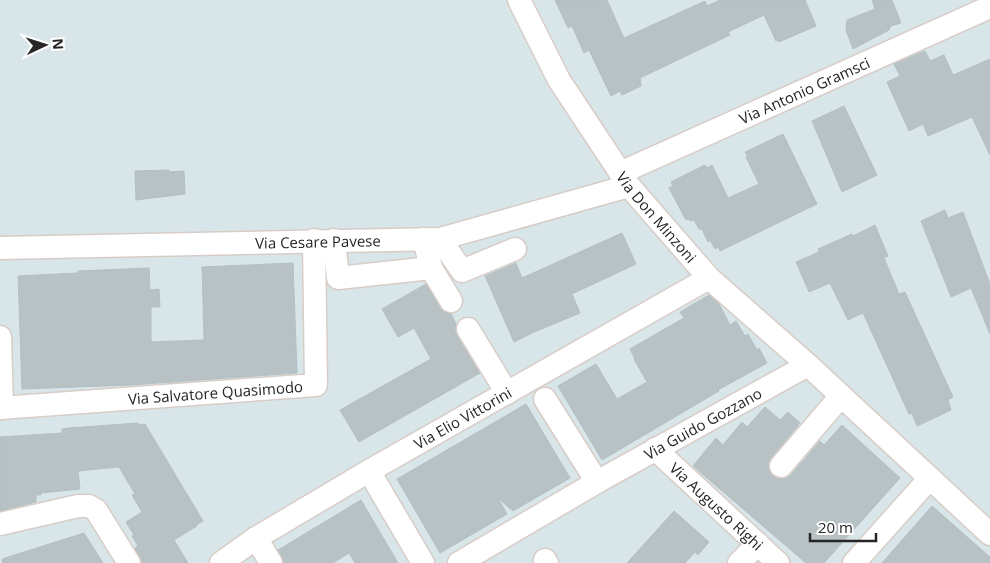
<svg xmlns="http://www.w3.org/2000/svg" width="990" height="563" viewBox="0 0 990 563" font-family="'Open Sans',sans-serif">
<rect width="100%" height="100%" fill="#d8e6e9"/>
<g fill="#b8c1c4" stroke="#b2c0c4">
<path d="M 555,0 L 607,0 L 624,38 L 705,1 L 707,6 L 720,0 L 805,0 L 816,26 L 779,42 L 778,40 L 776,41 L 764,15 L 728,32 L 730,35 L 640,78 L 641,86 L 622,95 L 620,91 L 611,96 L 589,50 L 584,53 L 572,26 L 568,28 Z"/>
<path d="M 872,0 L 892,0 L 901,23 L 891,26 L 889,30 L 853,49 L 846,30 L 847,20 L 875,9 Z"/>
<path d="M 925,51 L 930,61 L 944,55 L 953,75 L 990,59 L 990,155 L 972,117 L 928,136 L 923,124 L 909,131 L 887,82 L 900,76 L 894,64 Z"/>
<path d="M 844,106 L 877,175 L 842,192 L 812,121 Z"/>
<path d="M 783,134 L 817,204 L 720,251 L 718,247 L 715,249 L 710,240 L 708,242 L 702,229 L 699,229 L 694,220 L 690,221 L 689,219 L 686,220 L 669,188 L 673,186 L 671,182 L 705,165 L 707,168 L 712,165 L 728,198 L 759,184 L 746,157 L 748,157 L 745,152 Z"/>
<path d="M 169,170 L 168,172 L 184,171 L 185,194 L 136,200 L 135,171 Z"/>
<path d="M 945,210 L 948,218 L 963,212 L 990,284 L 990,334 L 971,288 L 951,297 L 921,221 Z"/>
<path d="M 875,225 L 888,256 L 884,258 L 899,294 L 905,292 L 953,397 L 948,400 L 951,410 L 917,426 L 912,413 L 909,414 L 863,313 L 848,320 L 830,283 L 809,292 L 796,262 L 819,252 L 818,249 L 852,234 L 853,236 Z"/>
<path d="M 622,233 L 636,264 L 572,294 L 580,313 L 532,333 L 514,342 L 485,276 L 516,263 L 522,278 Z"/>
<path d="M 293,263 L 297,373 L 131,385 L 22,389 L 18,276 L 78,273 L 78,271 L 149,268 L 150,290 L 159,289 L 160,307 L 151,307 L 151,342 L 204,340 L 202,267 Z"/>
<path d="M 426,284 L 440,308 L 444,312 L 451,314 L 456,324 L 455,330 L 457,336 L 480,373 L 359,442 L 340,410 L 431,359 L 414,328 L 398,337 L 382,309 Z"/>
<path d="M 709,295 L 719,304 L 730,325 L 736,321 L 745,336 L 748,334 L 757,350 L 759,348 L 767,363 L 718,390 L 719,391 L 602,460 L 558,386 L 596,364 L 617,399 L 647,382 L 634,359 L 635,359 L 630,349 L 684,318 L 680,312 Z"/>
<path d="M 526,404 L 570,478 L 513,511 L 498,498 L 507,514 L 440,553 L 397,479 Z"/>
<path d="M 765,407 L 780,420 L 788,412 L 800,423 L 771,458 L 768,463 L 769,470 L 773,476 L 779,479 L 786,478 L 791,475 L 820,441 L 824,445 L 842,425 L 900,478 L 824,563 L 806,563 L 693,466 L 716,438 L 723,445 L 742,422 L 747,427 Z"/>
<path d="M 138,423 L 138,425 L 145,424 L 203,521 L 196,525 L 197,526 L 174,540 L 188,563 L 142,563 L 135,548 L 138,546 L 132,536 L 134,535 L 126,522 L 142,512 L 132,495 L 135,494 L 119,467 L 78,471 L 80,489 L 41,493 L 41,495 L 36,495 L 36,502 L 0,511 L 0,437 L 62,433 L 62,429 L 69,428 Z"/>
<path d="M 361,500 L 398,563 L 355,563 L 349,553 L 333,563 L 284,563 L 278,550 Z"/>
<path d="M 932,506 L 990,557 L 990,563 L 882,563 Z"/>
<path d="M 674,511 L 709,542 L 698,555 L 695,552 L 685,563 L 627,563 Z"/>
<path d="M 84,533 L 103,563 L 3,563 L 2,559 Z"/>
</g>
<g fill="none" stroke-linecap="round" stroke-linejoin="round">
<g stroke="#d8cdc6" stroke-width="25">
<g id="minor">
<path id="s1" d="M 519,0 L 559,80 L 629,186 L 709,278 L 808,365 L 990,534"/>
<path id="s2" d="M 620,173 L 990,7"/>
<path d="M 440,239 L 462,271 L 515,249"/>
<path d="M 334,240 L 338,278 L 431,268 L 424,239"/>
<path id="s3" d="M 0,248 L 440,239 L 629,186"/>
<path d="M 431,268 L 451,301"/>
<path d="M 468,329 L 507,393"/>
<path d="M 0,337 L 2,408"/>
<path d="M 545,399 L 597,482"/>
<path id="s4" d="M 0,408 L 316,385 L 314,240"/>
<path id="s5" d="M 655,449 L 778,563"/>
<path d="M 781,466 L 841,396"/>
<path d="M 369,471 L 423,563"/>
<path d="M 0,524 L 78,506 L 89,506 L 96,510 L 129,563"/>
<path d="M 256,538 L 271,563"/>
<path d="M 545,560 L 547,563"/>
<path id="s6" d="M 221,563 L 256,538 L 369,471 L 709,278"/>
<path id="s7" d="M 459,563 L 597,482 L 808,365"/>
<path d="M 739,563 L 758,544"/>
<path d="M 854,563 L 930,478"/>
</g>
</g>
<use href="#minor" stroke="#fff" stroke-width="22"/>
</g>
<g text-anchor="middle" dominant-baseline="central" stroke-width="4" stroke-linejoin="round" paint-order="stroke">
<g font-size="15" fill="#262626" stroke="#fff">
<text stroke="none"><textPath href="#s2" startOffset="202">Via Antonio Gramsci</textPath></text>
<text stroke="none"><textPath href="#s1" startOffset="258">Via Don Minzoni</textPath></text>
<text stroke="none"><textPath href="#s3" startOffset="318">Via Cesare Pavese</textPath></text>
<text stroke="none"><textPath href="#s4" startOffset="216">Via Salvatore Quasimodo</textPath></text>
<text stroke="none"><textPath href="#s6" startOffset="282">Via Elio Vittorini</textPath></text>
<text stroke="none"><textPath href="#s7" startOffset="281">Via Guido Gozzano</textPath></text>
<text stroke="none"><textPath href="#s5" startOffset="84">Via Augusto Righi</textPath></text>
</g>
</g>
<g transform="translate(45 45) rotate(86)" stroke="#ffffff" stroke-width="4" paint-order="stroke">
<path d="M0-4L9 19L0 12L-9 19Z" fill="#262626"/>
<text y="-8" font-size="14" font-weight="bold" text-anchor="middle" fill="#262626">N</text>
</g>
<path d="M810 533v8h66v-8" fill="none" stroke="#262626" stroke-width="2.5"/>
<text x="818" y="533" font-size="15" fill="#262626" stroke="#ffffff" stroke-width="4" paint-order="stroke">20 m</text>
</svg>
